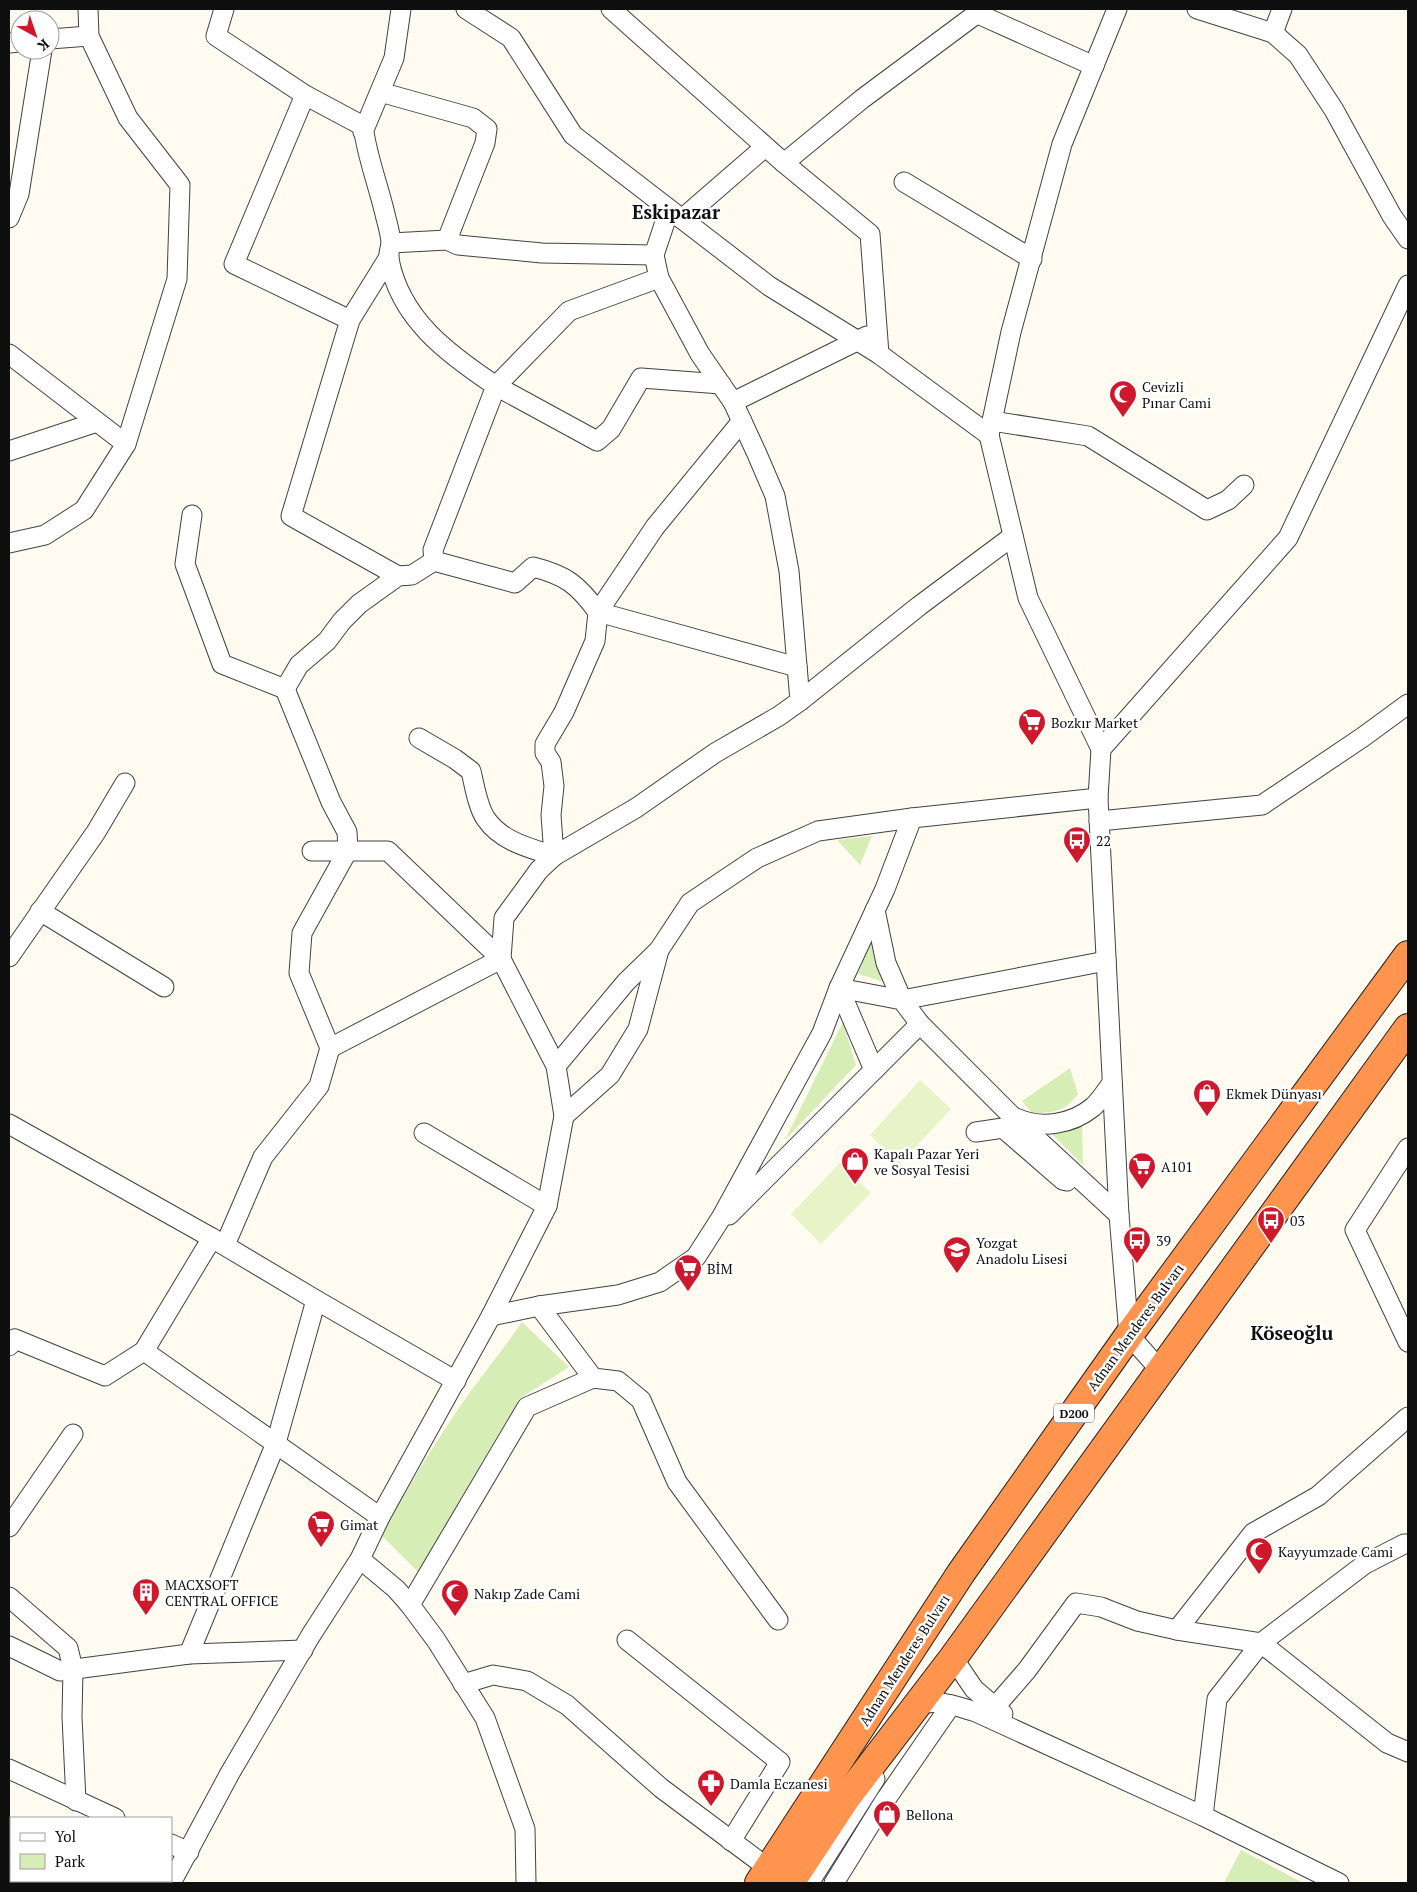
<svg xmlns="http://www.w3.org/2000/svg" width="1417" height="1892" viewBox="0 0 1417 1892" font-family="'PT Serif',serif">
<rect width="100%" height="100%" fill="#fffbf1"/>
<g fill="#d6eeb5">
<path d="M 872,836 L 860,865 L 837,840 Z"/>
<path d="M 871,940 L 890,984 L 858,974 Z"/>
<path d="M 843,1022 L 856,1065 L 785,1140 Z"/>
<path d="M 1070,1068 L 1078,1094 C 1065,1112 1053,1113 1032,1113 L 1022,1101 Z"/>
<path d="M 1082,1124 L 1083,1165 L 1051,1133 Z"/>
<path d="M 522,1322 L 569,1367 L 519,1399 L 422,1576 L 381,1535 C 406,1491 432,1447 461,1405 C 480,1377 503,1350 522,1322 Z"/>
<path d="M 1241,1850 L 1303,1883 L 1224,1883 Z"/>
</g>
<g fill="#e8f4c8">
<path d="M 920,1080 L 951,1109 L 900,1164 L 870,1135 Z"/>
<path d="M 840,1163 L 871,1193 L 821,1244 L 791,1214 Z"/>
</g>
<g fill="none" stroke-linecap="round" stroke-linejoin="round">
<g stroke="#424242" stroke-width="21">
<g id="minor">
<path d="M 224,9 L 216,36 L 305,95 L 363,126 C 367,157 378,184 385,214 C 387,223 391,235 391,244 C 390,249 388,254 389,259 C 400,319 448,354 496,386 L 433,550 L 434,561 L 515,583 L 533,567 C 566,575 578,585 598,612 L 595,641 L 564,712 L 545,744 L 545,753 L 551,762 L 554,786 L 551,815 L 554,856 L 636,808 L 715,753 L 779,716 L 800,701"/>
<path d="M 466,9 L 511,38 L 573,135 L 769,286 L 879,354 L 870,234 L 784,163 L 611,9"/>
<path d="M 1197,9 L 1273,33 L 1298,55 L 1334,110 L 1392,216 L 1408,239"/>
<path d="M 978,14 L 1094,66"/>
<path d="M 1273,33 L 1282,9"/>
<path d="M 50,39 L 89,36"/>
<path d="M 9,43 L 20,42"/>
<path d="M 380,92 L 473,118 L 487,129 L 485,143 L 447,240"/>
<path d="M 305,95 L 234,264 L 350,320"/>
<path d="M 363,132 L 394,58 L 401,9"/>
<path d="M 784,163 L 862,99 L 983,9"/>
<path d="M 904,182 L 1032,259"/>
<path d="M 669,210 L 654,255 L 659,278 L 700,354 L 733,402 L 757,454 L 775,496 L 789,571 L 800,701 L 919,606 L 1013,536"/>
<path d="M 9,218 L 19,194 L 42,50"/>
<path d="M 682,219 L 765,147"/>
<path d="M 391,243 L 447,240 L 458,245 L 542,253 L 654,255"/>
<path d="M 389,257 L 350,320 L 291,516 L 398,576"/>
<path d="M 659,278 L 569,311 L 496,386 L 597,441 L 611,429 L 641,378 L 721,384"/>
<path d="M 9,354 L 126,444"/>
<path d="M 879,354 L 989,435"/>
<path d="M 733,402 L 867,336"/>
<path d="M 742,421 L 655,527 L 598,612 L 797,667"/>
<path d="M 992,421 L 1088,436 L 1207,510 L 1228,500 L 1244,485"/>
<path d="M 9,451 L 97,422"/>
<path d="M 192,515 L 185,564 L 222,664 L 285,689 L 331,802 L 347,832 L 348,850 L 302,933 L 299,973 L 330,1048 L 501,959 L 388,851 L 312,851"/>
<path d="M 9,543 L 45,535 L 84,510 L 126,444 L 177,279 L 180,185 L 128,118 L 89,36 L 88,9"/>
<path d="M 285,689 L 299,665 L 327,641 L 342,621 L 359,604 L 398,576 L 412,575 L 434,561"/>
<path d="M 419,738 L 455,759 L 471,771 C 474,784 478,808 486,819 C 502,842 530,848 554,856"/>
<path d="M 1101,749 L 1028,598 L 989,435 L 1011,332 L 1062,144 L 1117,9"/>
<path d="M 1098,798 L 1119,1215 L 1129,1335 L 1161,1371"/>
<path d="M 1099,821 L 1262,805 L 1363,737 L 1408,704"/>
<path d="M 875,910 L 886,963 L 902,1000 L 1106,961"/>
<path d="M 40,911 L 164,987"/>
<path d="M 9,957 L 96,832 L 125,783"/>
<path d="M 556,1066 L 626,982 L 659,950 L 690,903 L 757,858 L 818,831 L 912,818 L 1098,798 L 1101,749 L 1288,538 L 1408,285"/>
<path d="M 874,1070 L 839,988 L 902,1000 L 920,1024 L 1013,1117 L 1119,1215"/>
<path d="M 564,1116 L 610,1075 L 638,1029 L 659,950"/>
<path d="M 1016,1118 C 1041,1129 1071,1125 1093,1107 C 1100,1101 1106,1091 1112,1083"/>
<path d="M 9,1124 L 212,1238 L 316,1300"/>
<path d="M 976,1132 L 1003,1128 L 1063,1180 L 1067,1181"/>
<path d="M 424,1133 L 547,1206"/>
<path d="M 1408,1148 L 1355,1230 L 1408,1342"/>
<path d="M 729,1215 L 920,1024"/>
<path d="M 225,1245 L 263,1157 L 319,1086 L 330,1048"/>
<path d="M 539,1306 L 593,1378 L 618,1381 L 641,1400 L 677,1482 L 778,1620"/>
<path d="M 491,1316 L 539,1306 L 618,1295 L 660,1282 L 696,1257 L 721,1218 L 822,1033 L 839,988 L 885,889 L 912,818"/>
<path d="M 9,1346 L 15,1339 L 105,1376 L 144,1351 L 212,1238"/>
<path d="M 144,1351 L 380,1517"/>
<path d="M 9,1527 L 73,1434"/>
<path d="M 360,1559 L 396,1589 L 410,1605 L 436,1640 L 485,1718 L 525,1829 L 526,1883"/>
<path d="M 9,1597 L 68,1648 L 73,1669 L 72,1717 L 76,1801"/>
<path d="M 410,1605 L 527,1407 L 593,1378"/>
<path d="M 1177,1630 L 1253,1533 L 1318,1496 L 1408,1417"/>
<path d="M 627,1640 L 780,1762 L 731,1841"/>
<path d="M 9,1646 L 60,1671 L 189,1654 L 303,1650"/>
<path d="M 189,1654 L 276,1443 L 316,1300 L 456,1381"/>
<path d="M 947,1667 L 953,1658 L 974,1689 L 1003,1714"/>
<path d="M 463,1684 L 493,1675 L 527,1681 L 567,1705 L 661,1788 L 760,1862"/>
<path d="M 916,1706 C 934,1697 958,1707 976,1712 L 1203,1816 L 1339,1883"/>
<path d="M 994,1708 L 1027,1670 L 1076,1603 L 1101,1607 L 1137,1621 L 1177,1630 L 1261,1643 L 1365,1564 L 1404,1544 L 1408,1544"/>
<path d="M 9,1769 L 115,1818"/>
<path d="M 1203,1816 L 1217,1699 L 1261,1643 L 1387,1743 L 1408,1752"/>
<path d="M 171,1844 L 189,1852"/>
<path d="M 171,1883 L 230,1773 L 311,1635 L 360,1559 L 380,1517 L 491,1316 L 547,1206 L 564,1116 L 556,1066 L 501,959 L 504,918 L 539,870 L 554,856"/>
<path d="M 809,1883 L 875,1779"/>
<path d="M 834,1883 L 884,1802 L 951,1705"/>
</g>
</g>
<g stroke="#202020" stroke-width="30">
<g id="highway">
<path d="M 759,1883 L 961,1573 L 1129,1335 L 1408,955"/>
<path d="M 790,1883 L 846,1798 L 953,1658 L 1408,1028"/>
</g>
</g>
<use href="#minor" stroke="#fff" stroke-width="19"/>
<use href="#highway" stroke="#ff944f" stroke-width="28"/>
</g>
<defs>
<g id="mosque-pin" transform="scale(1.4375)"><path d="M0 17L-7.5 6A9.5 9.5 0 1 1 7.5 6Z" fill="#ce182c" stroke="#fff"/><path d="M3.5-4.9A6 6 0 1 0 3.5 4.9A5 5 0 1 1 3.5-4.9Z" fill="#fff"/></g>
<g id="supermarket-pin" transform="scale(1.4375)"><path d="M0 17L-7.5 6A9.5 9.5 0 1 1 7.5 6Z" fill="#ce182c" stroke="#fff"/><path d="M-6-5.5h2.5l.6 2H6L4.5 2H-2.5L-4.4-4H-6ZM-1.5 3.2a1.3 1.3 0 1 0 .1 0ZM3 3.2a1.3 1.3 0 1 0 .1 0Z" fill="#fff"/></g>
<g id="bus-pin" transform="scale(1.4375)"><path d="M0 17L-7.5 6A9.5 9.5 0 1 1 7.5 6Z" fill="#ce182c" stroke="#fff"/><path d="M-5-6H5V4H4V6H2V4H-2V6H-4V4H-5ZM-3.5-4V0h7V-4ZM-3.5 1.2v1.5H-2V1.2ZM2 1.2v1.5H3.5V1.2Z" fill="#fff"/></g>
<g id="shop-pin" transform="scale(1.4375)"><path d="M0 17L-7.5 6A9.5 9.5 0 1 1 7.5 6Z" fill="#ce182c" stroke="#fff"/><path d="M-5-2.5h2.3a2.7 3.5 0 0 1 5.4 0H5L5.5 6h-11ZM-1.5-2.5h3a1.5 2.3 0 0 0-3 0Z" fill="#fff"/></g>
<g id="school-pin" transform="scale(1.4375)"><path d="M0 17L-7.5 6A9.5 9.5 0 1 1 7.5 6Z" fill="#ce182c" stroke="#fff"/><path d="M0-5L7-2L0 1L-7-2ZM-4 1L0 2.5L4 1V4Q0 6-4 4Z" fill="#fff"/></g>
<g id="building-pin" transform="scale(1.4375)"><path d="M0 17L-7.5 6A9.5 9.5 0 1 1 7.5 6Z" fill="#ce182c" stroke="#fff"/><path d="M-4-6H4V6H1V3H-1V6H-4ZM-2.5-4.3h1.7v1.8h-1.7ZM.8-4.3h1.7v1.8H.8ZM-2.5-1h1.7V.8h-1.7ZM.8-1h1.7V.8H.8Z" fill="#fff"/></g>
<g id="pharmacy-pin" transform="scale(1.4375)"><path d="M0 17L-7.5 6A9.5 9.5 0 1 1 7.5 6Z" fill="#ce182c" stroke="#fff"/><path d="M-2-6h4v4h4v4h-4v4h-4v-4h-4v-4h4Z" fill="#fff"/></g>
</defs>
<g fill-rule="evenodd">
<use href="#mosque-pin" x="1123" y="394"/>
<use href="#supermarket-pin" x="1032" y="722"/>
<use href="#bus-pin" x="1077" y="840"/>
<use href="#shop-pin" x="1207" y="1093"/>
<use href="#shop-pin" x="855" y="1161"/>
<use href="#supermarket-pin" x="1142" y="1166"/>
<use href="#bus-pin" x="1271" y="1220"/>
<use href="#bus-pin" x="1137" y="1240"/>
<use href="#school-pin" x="957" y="1250"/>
<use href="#supermarket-pin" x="688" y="1268"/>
<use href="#supermarket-pin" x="321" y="1524"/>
<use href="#mosque-pin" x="1259" y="1551"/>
<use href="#building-pin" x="146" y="1592"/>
<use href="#mosque-pin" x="455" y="1593"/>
<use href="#pharmacy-pin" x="711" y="1783"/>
<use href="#shop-pin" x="887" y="1814"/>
</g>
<g text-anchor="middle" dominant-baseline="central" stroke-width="5" stroke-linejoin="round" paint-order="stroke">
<rect fill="#fff" stroke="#575757" stroke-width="1" x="1054" y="1403.5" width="40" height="19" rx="4"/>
<g font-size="12" font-weight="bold" fill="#0f0f0f">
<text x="1074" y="1413">D200</text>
</g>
<g font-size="14" fill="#0f0f0f" stroke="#fff" text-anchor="start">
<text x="1142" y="386">Cevizli<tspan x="1142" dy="16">Pınar Cami</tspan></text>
<text x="1051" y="722">Bozkır Market</text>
<text x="1096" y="840">22</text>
<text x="1226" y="1093">Ekmek Dünyası</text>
<text x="874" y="1153">Kapalı Pazar Yeri<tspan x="874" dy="16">ve Sosyal Tesisi</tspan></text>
<text x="1161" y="1166">A101</text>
<text x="1290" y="1220">03</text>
<text x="1156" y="1240">39</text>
<text x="976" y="1242">Yozgat<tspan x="976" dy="16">Anadolu Lisesi</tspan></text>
<text x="707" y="1268">BİM</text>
<text x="340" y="1524">Gimat</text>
<text x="1278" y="1551">Kayyumzade Cami</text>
<text x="165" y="1584">MACXSOFT<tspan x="165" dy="16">CENTRAL OFFICE</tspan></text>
<text x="474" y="1593">Nakıp Zade Cami</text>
<text x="730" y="1783">Damla Eczanesi</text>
<text x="906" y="1814">Bellona</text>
</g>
<g font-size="14" fill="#0f0f0f" stroke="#fff">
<text transform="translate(1135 1327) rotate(-54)">Adnan Menderes Bulvarı</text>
<text transform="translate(904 1660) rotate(-57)">Adnan Menderes Bulvarı</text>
</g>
<g font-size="19" font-weight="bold" fill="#0f0f0f" stroke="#fff">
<text x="676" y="211">Eskipazar</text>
<text x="1292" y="1332">Köseoğlu</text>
</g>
</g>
<rect width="1417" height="1892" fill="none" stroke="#0f0f0f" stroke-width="20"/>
<rect x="10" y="1817" width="162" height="65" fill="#ffffff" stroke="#9f9f9f"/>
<rect x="20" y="1833" width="25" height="8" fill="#ffffff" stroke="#9f9f9f"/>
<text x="55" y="1842" font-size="15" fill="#0f0f0f">Yol</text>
<rect x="20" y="1854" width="25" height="15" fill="#d6eeb5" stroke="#9f9f9f"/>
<text x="55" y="1867" font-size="15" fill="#0f0f0f">Park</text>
<g transform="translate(35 35) rotate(140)"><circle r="24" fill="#ffffff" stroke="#9f9f9f"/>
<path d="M0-4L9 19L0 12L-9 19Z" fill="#ce182c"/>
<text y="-8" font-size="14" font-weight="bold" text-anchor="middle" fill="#0f0f0f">K</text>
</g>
</svg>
